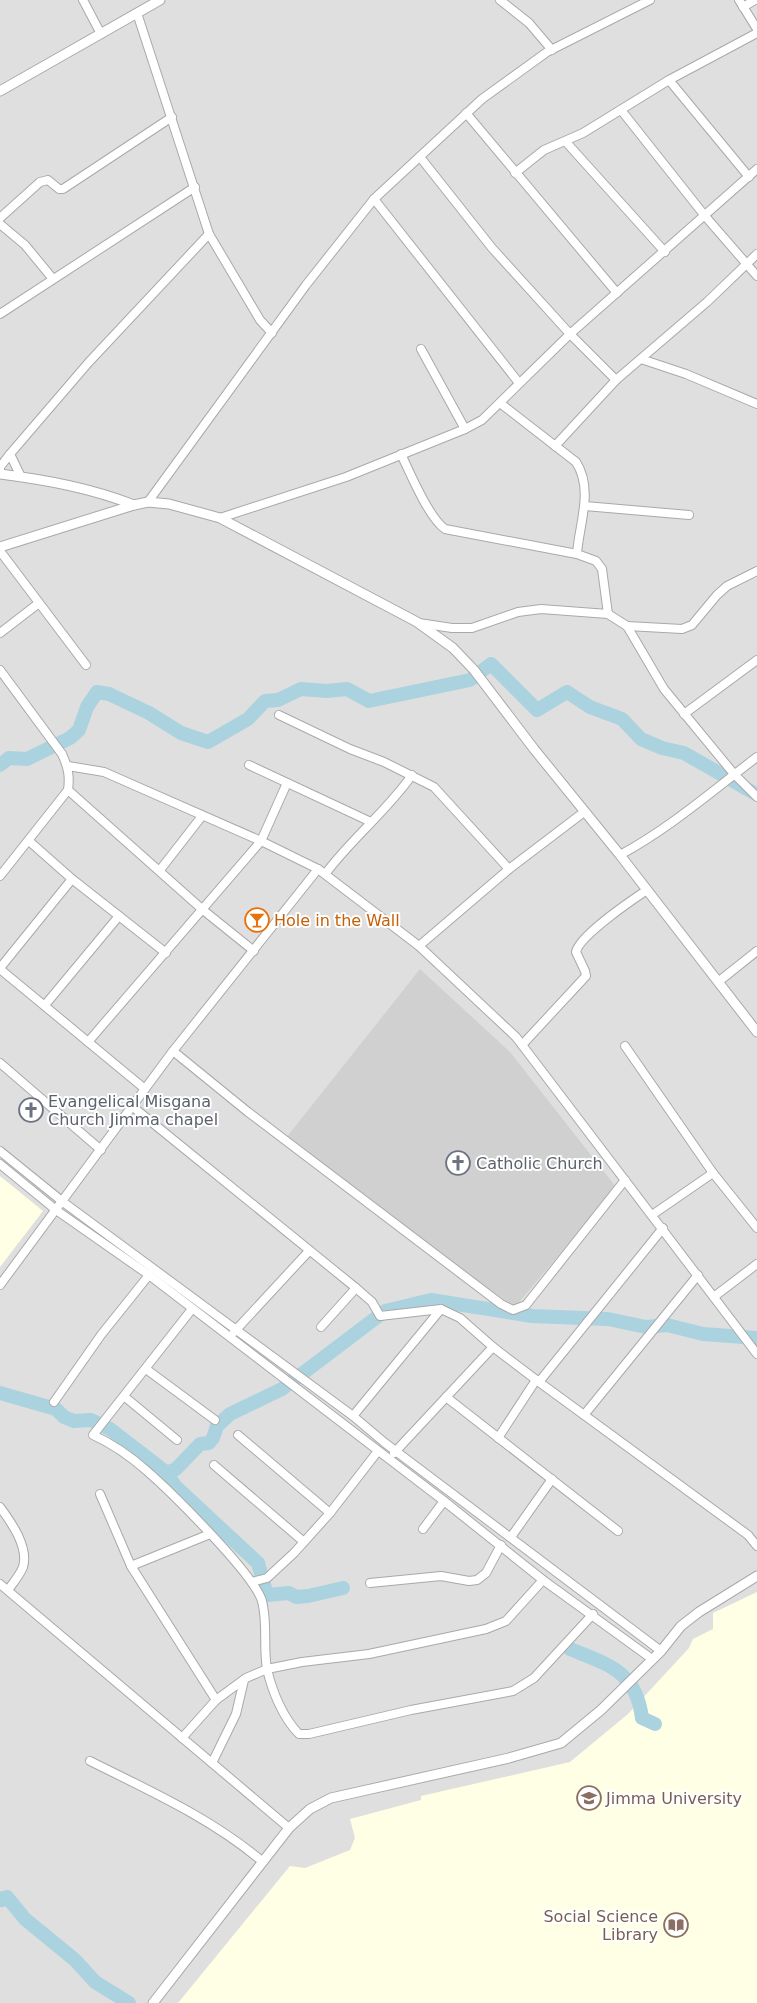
<svg xmlns="http://www.w3.org/2000/svg" width="757" height="2003" viewBox="0 0 757 2003" font-family="'DejaVu Sans',sans-serif">
<rect width="100%" height="100%" fill="#f2efe9"/>
<rect fill="#e0dfdf" x="0" y="0" width="757" height="2003"/>
<g fill="#ffffe5">
<path d="M 0,1176 L 43,1211 L 0,1267 Z"/>
<path d="M 757,1592 L 757,2003 L 178,2003 L 290,1866 L 305,1868 L 350,1850 L 355,1838 L 350,1819 L 421,1800 L 421,1796 L 570,1762 L 628,1714 L 689,1648 L 693,1639 L 713,1629 L 713,1613 Z"/>
</g>
<path fill="#d0d0d0" d="M 420,969 L 510,1052 L 616,1187 L 515,1307 L 440,1255 L 286,1138 Z"/>
<g fill="none" stroke-linecap="round" stroke-linejoin="round">
<g stroke="#aad3df" stroke-width="14">
<path d="M 0,765 L 9,758 L 27,759 L 70,738 L 79,730 L 87,707 L 97,692 L 109,694 L 149,713 L 181,733 L 208,742 L 248,719 L 265,701 L 278,700 L 301,689 L 327,691 L 347,689 L 369,701 L 470,680 L 491,664 L 537,710 L 567,692 L 590,707 L 622,719 L 641,739 L 662,748 L 684,753 L 754,793"/>
<path d="M 0,1393 L 56,1409 L 64,1417 L 74,1421 L 91,1420 L 110,1429 L 167,1473 L 176,1469 L 200,1444 L 209,1443 L 213,1438 L 217,1426 L 230,1414 L 282,1389 L 385,1311 L 431,1300 L 532,1316 L 608,1319 L 646,1327 L 667,1325 L 703,1334 L 757,1338"/>
<path d="M 167,1473 L 175,1486 L 258,1563 L 267,1595 L 289,1593 L 296,1597 L 308,1596 L 343,1588"/>
<path d="M 570,1649 C 609,1665 636,1671 642,1718 L 655,1724"/>
<path d="M 0,1898 L 2,1900 L 7,1897 L 25,1919 L 75,1960 L 95,1982 L 129,2003"/>
</g>
<g stroke="#a9a9a9" stroke-width="10">
<g id="minor">
<path d="M 83,0 L 101,34"/>
<path d="M 500,0 L 529,23 L 552,50"/>
<path d="M 739,0 L 757,29"/>
<path d="M 743,7 L 755,0"/>
<path d="M 137,13 L 209,234 L 260,320 L 272,333"/>
<path d="M 669,80 L 749,177"/>
<path d="M 621,110 L 705,216 L 757,276"/>
<path d="M 466,113 L 617,293"/>
<path d="M 566,142 L 665,252"/>
<path d="M 420,157 L 492,248 L 570,334 L 616,380"/>
<path d="M 515,173 L 544,150 L 583,133 L 669,80 L 757,33"/>
<path d="M 374,199 L 519,383"/>
<path d="M 0,218 L 40,182 L 48,180 L 59,189 L 63,189 L 172,117"/>
<path d="M 0,224 L 25,245 L 53,279"/>
<path d="M 0,314 L 195,187"/>
<path d="M 421,349 L 465,429"/>
<path d="M 641,359 L 686,374 L 757,404"/>
<path d="M 500,403 L 576,462 C 594,490 579,524 577,554 L 596,561 L 602,569 L 608,614"/>
<path d="M 555,446 L 616,380 L 707,302 L 757,254"/>
<path d="M 10,454 L 21,477"/>
<path d="M 401,454 C 410,473 429,518 445,529 L 577,554"/>
<path d="M 0,472 L 0,467 L 10,454 L 89,362 L 209,234"/>
<path d="M 148,502 L 306,285 L 374,199 L 482,99 L 547,52 L 650,0"/>
<path d="M 585,506 L 689,515"/>
<path d="M 220,518 L 346,477 L 465,429 L 482,420 L 570,334 L 757,169"/>
<path d="M 0,551 L 86,665"/>
<path d="M 419,623 L 452,628 L 472,628 L 518,612 L 541,609 L 608,614 L 627,626 L 664,689 L 734,774 L 757,797"/>
<path d="M 627,626 L 682,629 L 692,625 L 717,595 L 727,586 L 757,571"/>
<path d="M 0,633 L 39,603"/>
<path d="M 0,670 L 62,754 C 68,767 70,776 68,790 L 0,876"/>
<path d="M 684,714 L 757,660"/>
<path d="M 279,715 L 350,749 L 384,762 L 434,787 L 509,869"/>
<path d="M 249,765 L 371,822"/>
<path d="M 68,766 L 104,772 L 261,841 L 318,869 L 419,946 L 516,1037 L 757,1354"/>
<path d="M 68,790 L 203,910 L 254,951"/>
<path d="M 29,841 L 72,879 L 166,953"/>
<path d="M 620,855 C 670,828 712,791 757,757"/>
<path d="M 160,870 L 202,816"/>
<path d="M 326,873 C 352,838 387,811 412,775"/>
<path d="M 419,946 L 509,869 L 584,812"/>
<path d="M 0,968 L 72,879"/>
<path d="M 0,969 L 145,1089"/>
<path d="M 718,982 L 757,951"/>
<path d="M 45,1005 L 119,916"/>
<path d="M 88,1042 L 261,841 L 287,783"/>
<path d="M 522,1045 L 586,976 L 585,971 L 576,952 C 579,936 632,900 647,890"/>
<path d="M 625,1046 L 713,1173 L 757,1228"/>
<path d="M 173,1051 L 248,1112 L 501,1304 L 513,1310 L 526,1305 L 625,1180"/>
<path d="M 0,1063 L 101,1150"/>
<path d="M 133,1107 L 356,1288 L 372,1302 L 380,1316 L 441,1309 L 460,1318 L 493,1347 L 539,1382 L 748,1535 L 757,1546"/>
<path d="M 0,1151 L 63,1202 L 353,1416 L 385,1443 L 661,1651"/>
<path d="M 0,1164 L 56,1210 L 149,1275 L 444,1501 L 543,1580 L 652,1659"/>
<path d="M 652,1215 L 713,1173"/>
<path d="M 0,1285 L 173,1051 L 318,869"/>
<path d="M 715,1296 L 757,1264"/>
<path d="M 192,1309 L 93,1435 C 113,1444 130,1456 147,1471 C 171,1492 254,1574 262,1601 C 268,1624 263,1647 267,1669 C 272,1691 283,1718 299,1734 L 309,1734 L 411,1710 L 513,1691 L 534,1678 L 593,1614"/>
<path d="M 321,1327 L 356,1288"/>
<path d="M 234,1332 L 309,1251"/>
<path d="M 146,1369 L 215,1420"/>
<path d="M 539,1382 L 663,1228"/>
<path d="M 125,1397 L 177,1440"/>
<path d="M 446,1397 L 618,1531"/>
<path d="M 54,1402 L 101,1335 L 149,1275"/>
<path d="M 584,1415 L 698,1275"/>
<path d="M 353,1416 L 441,1309"/>
<path d="M 238,1435 L 330,1513"/>
<path d="M 498,1438 L 536,1380"/>
<path d="M 394,1453 L 493,1347"/>
<path d="M 214,1465 L 304,1542"/>
<path d="M 100,1494 L 131,1566 L 216,1700"/>
<path d="M 0,1507 C 11,1522 29,1547 23,1567 C 20,1575 13,1583 8,1590"/>
<path d="M 423,1529 L 444,1501"/>
<path d="M 511,1537 L 552,1479"/>
<path d="M 131,1566 L 210,1534"/>
<path d="M 252,1582 L 267,1578 L 294,1553 L 330,1513 L 378,1451"/>
<path d="M 370,1583 L 441,1576 L 469,1581 L 477,1580 L 486,1573 L 501,1545"/>
<path d="M 0,1584 L 289,1828"/>
<path d="M 182,1738 L 216,1700 L 246,1678 L 267,1669 L 302,1662 L 369,1654 L 486,1629 L 506,1621 L 543,1580"/>
<path d="M 90,1761 C 150,1791 211,1818 263,1862"/>
<path d="M 212,1763 L 236,1714 L 244,1680"/>
</g>
</g>
<g stroke="#a9a9a9" stroke-width="11">
<g id="tertiary">
<path d="M 0,91 L 160,0"/>
<path d="M 0,474 C 46,480 91,488 134,505"/>
<path d="M 0,547 L 134,505 L 148,502 L 169,504 L 220,518 L 417,622 L 453,648 L 474,670 L 534,749 L 620,855 L 757,1032"/>
<path d="M 153,2003 L 289,1828 L 310,1809 L 331,1798 L 509,1758 L 561,1743 L 601,1710 L 661,1651 L 681,1626 L 699,1612 L 757,1576"/>
</g>
</g>
<use href="#minor" stroke="#fff" stroke-width="8"/>
<use href="#tertiary" stroke="#fff" stroke-width="9"/>
</g>
<defs>
<g id="bar-ring" transform="scale(1.25)"><circle r="9.5" fill="#fff" stroke="#e8710a" stroke-width="1.5"/><path d="M-6-5H6L.8 .8V4.5H3.5V6h-7V4.5H-.8V.8Z" fill="#e8710a"/></g>
<g id="church-ring" transform="scale(1.25)"><circle r="9.5" fill="#fff" stroke="#6b7280" stroke-width="1.5"/><path d="M-1.2-6h2.4v3.5h3.3v2.4h-3.3V6h-2.4V-.1h-3.3v-2.4h3.3Z" fill="#6b7280"/></g>
<g id="university-ring" transform="scale(1.25)"><circle r="9.5" fill="#fff" stroke="#8d6e63" stroke-width="1.5"/><path d="M0-5L7-2L0 1L-7-2ZM-4 1L0 2.5L4 1V4Q0 6-4 4Z" fill="#8d6e63"/></g>
<g id="library-ring" transform="scale(1.25)"><circle r="9.5" fill="#fff" stroke="#8d6e63" stroke-width="1.5"/><path d="M-6-4Q-3-5.5-.7-3.5V5Q-3 3-6 4ZM6-4Q3-5.5 .7-3.5V5Q3 3 6 4Z" fill="#8d6e63"/></g>
</defs>
<g fill-rule="evenodd">
<use href="#bar-ring" x="257" y="920"/>
<use href="#church-ring" x="31" y="1110"/>
<use href="#church-ring" x="458" y="1163"/>
<use href="#university-ring" x="589" y="1798"/>
<use href="#library-ring" x="676" y="1925"/>
</g>
<g text-anchor="middle" dominant-baseline="central" stroke-width="4" stroke-linejoin="round" paint-order="stroke">
<g font-size="16" fill="#c56008" stroke="#fff" text-anchor="start">
<text x="274" y="920">Hole in the Wall</text>
</g>
<g font-size="16" fill="#5b616d" stroke="#fff" text-anchor="start">
<text x="48" y="1101">Evangelical Misgana<tspan x="48" dy="18">Church Jimma chapel</tspan></text>
<text x="476" y="1163">Catholic Church</text>
</g>
<g font-size="16" fill="#785e54" stroke="#fff" text-anchor="start">
<text x="606" y="1798">Jimma University</text>
<text x="658" y="1916" text-anchor="end">Social Science<tspan x="658" dy="18">Library</tspan></text>
</g>
</g>
</svg>
